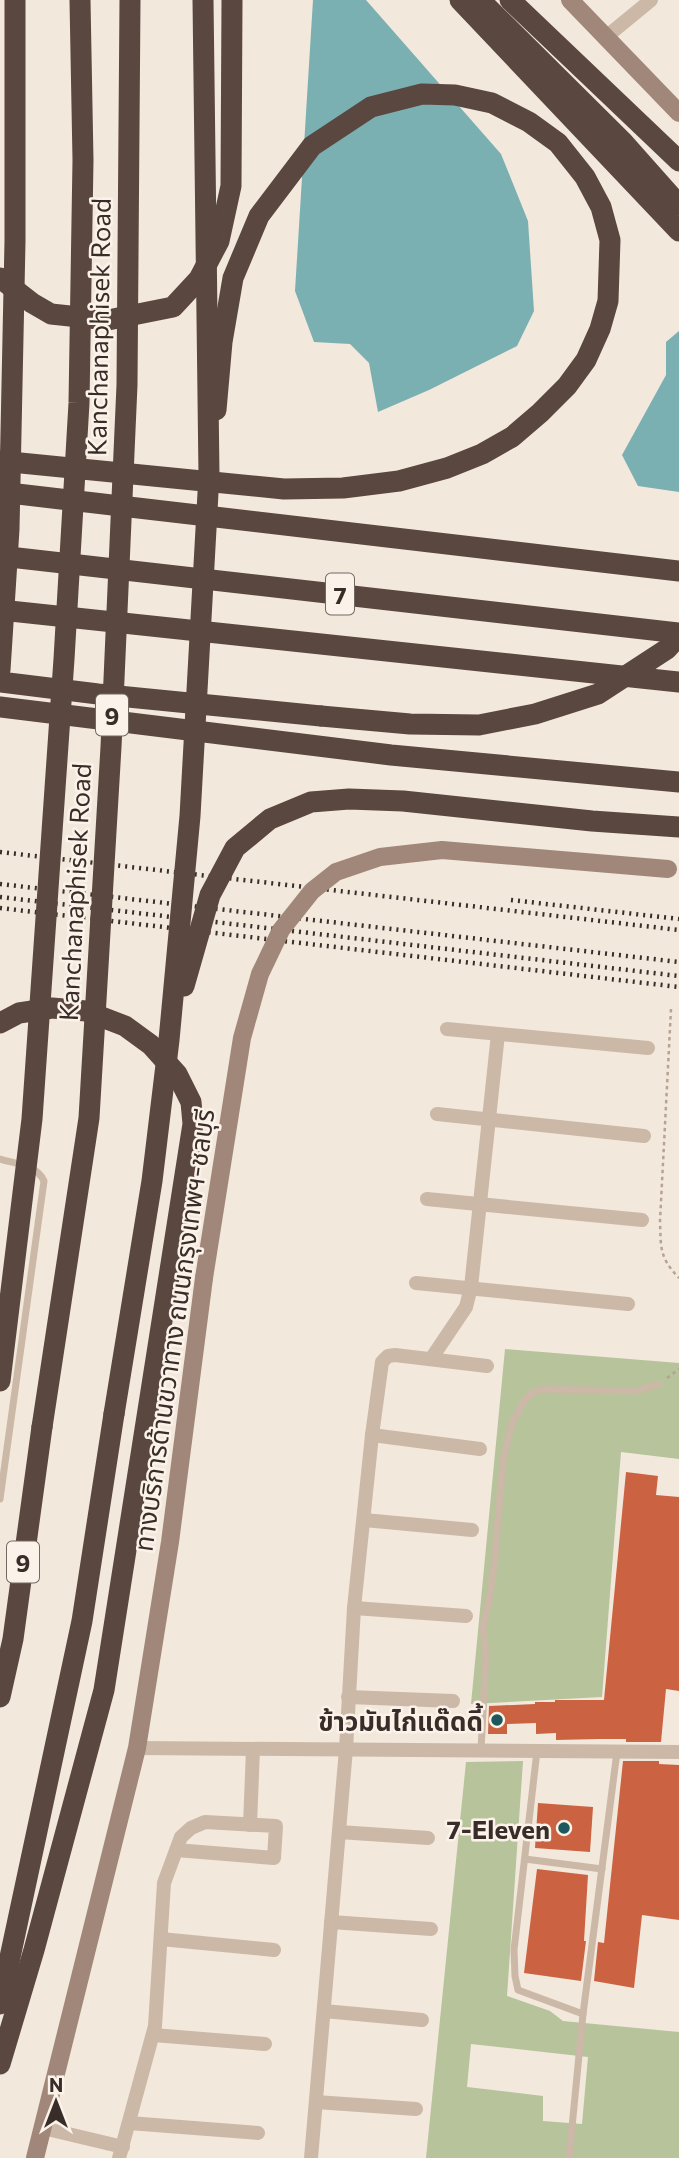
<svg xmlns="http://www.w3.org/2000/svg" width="679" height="2158" viewBox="0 0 679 2158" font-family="Commissioner,'Noto Sans Thai',sans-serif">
<rect width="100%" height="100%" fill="#f3e8dc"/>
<g fill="#b6c39b" fill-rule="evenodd">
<path d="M 505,1349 L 679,1363 L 679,1459 L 621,1452 L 602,1697 L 471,1704 Z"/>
<path d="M 523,1761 L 507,1996 L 550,2011 L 563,2021 L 679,2032 L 679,2158 L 426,2158 L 466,1762 ZM 471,2044 L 588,2057 L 582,2124 L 543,2121 L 543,2096 L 467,2087 Z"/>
</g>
<g fill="#7ab0b2">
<path d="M 313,0 L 366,0 L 501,154 L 528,221 L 534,311 L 517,346 L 429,390 L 378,412 L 369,363 L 350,344 L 314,342 L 295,291 Z"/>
<path d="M 679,331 L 679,492 L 638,486 L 622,455 L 666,375 L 666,342 Z"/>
</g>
<g fill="#cb6342">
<path d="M 626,1472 L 658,1476 L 656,1495 L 679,1497 L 679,1691 L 666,1689 L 661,1742 L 626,1742 L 626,1739 L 599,1739 L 556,1740 L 556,1733 L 536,1734 L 536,1723 L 507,1724 L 507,1734 L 488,1734 L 489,1706 L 535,1704 L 535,1702 L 555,1702 L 555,1700 L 604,1700 Z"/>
<path d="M 623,1761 L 659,1761 L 659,1764 L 679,1765 L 679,1920 L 642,1915 L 634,1988 L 594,1981 L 598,1942 L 604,1943 Z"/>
<path d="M 538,1803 L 593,1807 L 590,1852 L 535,1848 Z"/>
<path d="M 537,1869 L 588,1875 L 584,1941 L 586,1941 L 581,1981 L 524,1973 Z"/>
</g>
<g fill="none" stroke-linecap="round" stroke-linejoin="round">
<g stroke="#b8a292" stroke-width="2.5" stroke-dasharray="3.5 3.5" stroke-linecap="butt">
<path d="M 671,1009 L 660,1221 C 661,1248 659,1257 679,1278"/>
<path d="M 667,1378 L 679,1369"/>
</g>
<g stroke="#ccb8a7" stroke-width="7">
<path d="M 0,1159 C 16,1164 37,1165 44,1181 L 0,1499"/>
<path d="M 481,1750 L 486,1655 L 483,1626 L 489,1601 L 494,1566 L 503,1461 L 512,1423 L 524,1401 L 532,1393 L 542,1389 L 636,1391 L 659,1384"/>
<path d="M 537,1751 L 514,1950 L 515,1976 L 518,1990 L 583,2014"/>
<path d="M 525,1859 L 602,1869"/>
<path d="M 569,2158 L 583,2014 L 617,1752"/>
</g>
<g stroke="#ccb8a7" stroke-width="14">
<path d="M 606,37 L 651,0"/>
<path d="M 447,1029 L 648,1048"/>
<path d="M 437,1114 L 644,1136"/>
<path d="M 427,1199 L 642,1220"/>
<path d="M 416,1283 L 628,1304"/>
<path d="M 431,1359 L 466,1307 L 471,1287 L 498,1034"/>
<path d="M 372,1435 L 480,1449"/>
<path d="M 364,1520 L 472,1530"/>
<path d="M 354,1608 L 466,1616"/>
<path d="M 348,1697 L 453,1701"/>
<path d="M 137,1748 L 679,1752"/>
<path d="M 250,1825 L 253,1749"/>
<path d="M 339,1832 L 428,1838"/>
<path d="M 331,1922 L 431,1929"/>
<path d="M 161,1939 L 274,1950"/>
<path d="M 324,2011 L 422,2020"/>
<path d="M 153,2035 L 265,2044"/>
<path d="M 316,2102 L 416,2109"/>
<path d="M 129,2123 L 258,2133"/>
<path d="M 43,2128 L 123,2147"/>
<path d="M 119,2158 L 155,2026 L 164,1883 L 181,1837 L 191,1828 L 205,1822 L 276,1826 L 274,1858 L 176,1850"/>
<path d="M 311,2158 L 346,1749 L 354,1608 L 372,1435 L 382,1362 L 388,1356 L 395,1355 L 487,1366"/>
</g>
<g stroke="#a08779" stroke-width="18">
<path d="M 570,0 L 679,113"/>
<path d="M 35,2158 L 137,1748 L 170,1542 L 204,1278"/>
</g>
<g stroke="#5a473f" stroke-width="21">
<path d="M 460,0 L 679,231"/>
<path d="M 480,0 L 623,142 L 679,205"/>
<path d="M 510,0 L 679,161"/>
<path d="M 0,278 L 32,303 L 51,314 L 108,320 L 173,307 L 199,279 L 219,241 L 231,186 L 232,0"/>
<path d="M 0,461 L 284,489 L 343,488 L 399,481 L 447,468 L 482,454 L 512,437 L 540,413 L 567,386 L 586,360 L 600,329 L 608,301 L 610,240 L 601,207 L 585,177 L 558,143 L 529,122 L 492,103 L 455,95 L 422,94 L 371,107 L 312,146 L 259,216 L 233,278 L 222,342 L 216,410"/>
<path d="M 0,492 L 679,571"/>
<path d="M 0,556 L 679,633"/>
<path d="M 0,610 L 679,682"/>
<path d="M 0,682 L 98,694 L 321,716"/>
<path d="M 0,707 L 391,755 L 679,782"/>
<path d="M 0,1023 L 19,1013 L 52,1008 L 86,1011 L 125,1026 L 151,1045 L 177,1074 L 191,1102 L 193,1124 L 104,1690 L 34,1950 L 0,2064"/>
<path d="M 0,1697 L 13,1639 L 42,1427"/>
<path d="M 0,2004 L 82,1621 L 114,1414"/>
</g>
<g stroke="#382d28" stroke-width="4.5" stroke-dasharray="2 5" stroke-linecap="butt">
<path d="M 0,852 L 679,930"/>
<path d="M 0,884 L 679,962"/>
<path d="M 0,897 L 679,976"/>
<path d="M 511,900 L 679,919"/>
<path d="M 0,908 L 679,987"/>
</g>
<path stroke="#a08779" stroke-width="18" d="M 204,1278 L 242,1038 L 260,974 L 281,930 L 312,891 L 336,872 L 380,857 L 442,850 L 668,869"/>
<g stroke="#5a473f" stroke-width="21">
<path d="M 0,670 L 9,529 L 15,241 L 15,0"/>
<path d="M 321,716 L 410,724 L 479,725 L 535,714 L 598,694 L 667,649 L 679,635"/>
<path d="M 184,986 L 210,895 L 235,848 L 270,819 L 311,802 L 349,799 L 403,801 L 592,821 L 679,827"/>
<path d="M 0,1381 L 32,1119 L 64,659 L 79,403 L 83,160 L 80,0"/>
<path d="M 114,1414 L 152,1181 L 169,1040 L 190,816 L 209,475 L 203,0"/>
<path d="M 42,1427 L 89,1118 L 111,747 L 127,385 L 130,0"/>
</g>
</g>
<g fill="#1c585c" stroke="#fbf2e9" stroke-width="2.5">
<circle cx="497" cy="1720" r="7"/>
<circle cx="564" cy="1828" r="7"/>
</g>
<g text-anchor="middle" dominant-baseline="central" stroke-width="5" stroke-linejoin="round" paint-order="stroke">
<g fill="#fbf2e9" stroke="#726862" stroke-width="2">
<rect x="326" y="573.5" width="28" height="41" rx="5"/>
<rect x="96" y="694.5" width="32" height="41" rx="5"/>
<rect x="7" y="1541.5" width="32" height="41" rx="5"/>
</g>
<g font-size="24" font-weight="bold" fill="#382d28">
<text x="340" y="594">7</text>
<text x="112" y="715">9</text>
<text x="23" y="1562">9</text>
</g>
<g font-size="26" fill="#382d28" stroke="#fbf2e9">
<text transform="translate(98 327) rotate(-89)">Kanchanaphisek Road</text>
<text transform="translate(74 892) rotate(-87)">Kanchanaphisek Road</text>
<text transform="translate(173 1330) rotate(-82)">ทางบริการด้านขวาทาง ถนนกรุงเทพฯ-ชลบุรี</text>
</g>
<g font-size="26" font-weight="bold" fill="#382d28" stroke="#fbf2e9" text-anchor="end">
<text x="483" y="1720">ข้าวมันไก่แด๊ดดี้</text>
<text x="550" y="1828">7-Eleven</text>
</g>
</g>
<g transform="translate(56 2102)" stroke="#fbf2e9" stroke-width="5" paint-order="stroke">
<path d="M0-5L12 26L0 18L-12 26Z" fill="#382d28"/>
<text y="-10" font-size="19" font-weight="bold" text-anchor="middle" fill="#382d28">N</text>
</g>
</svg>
